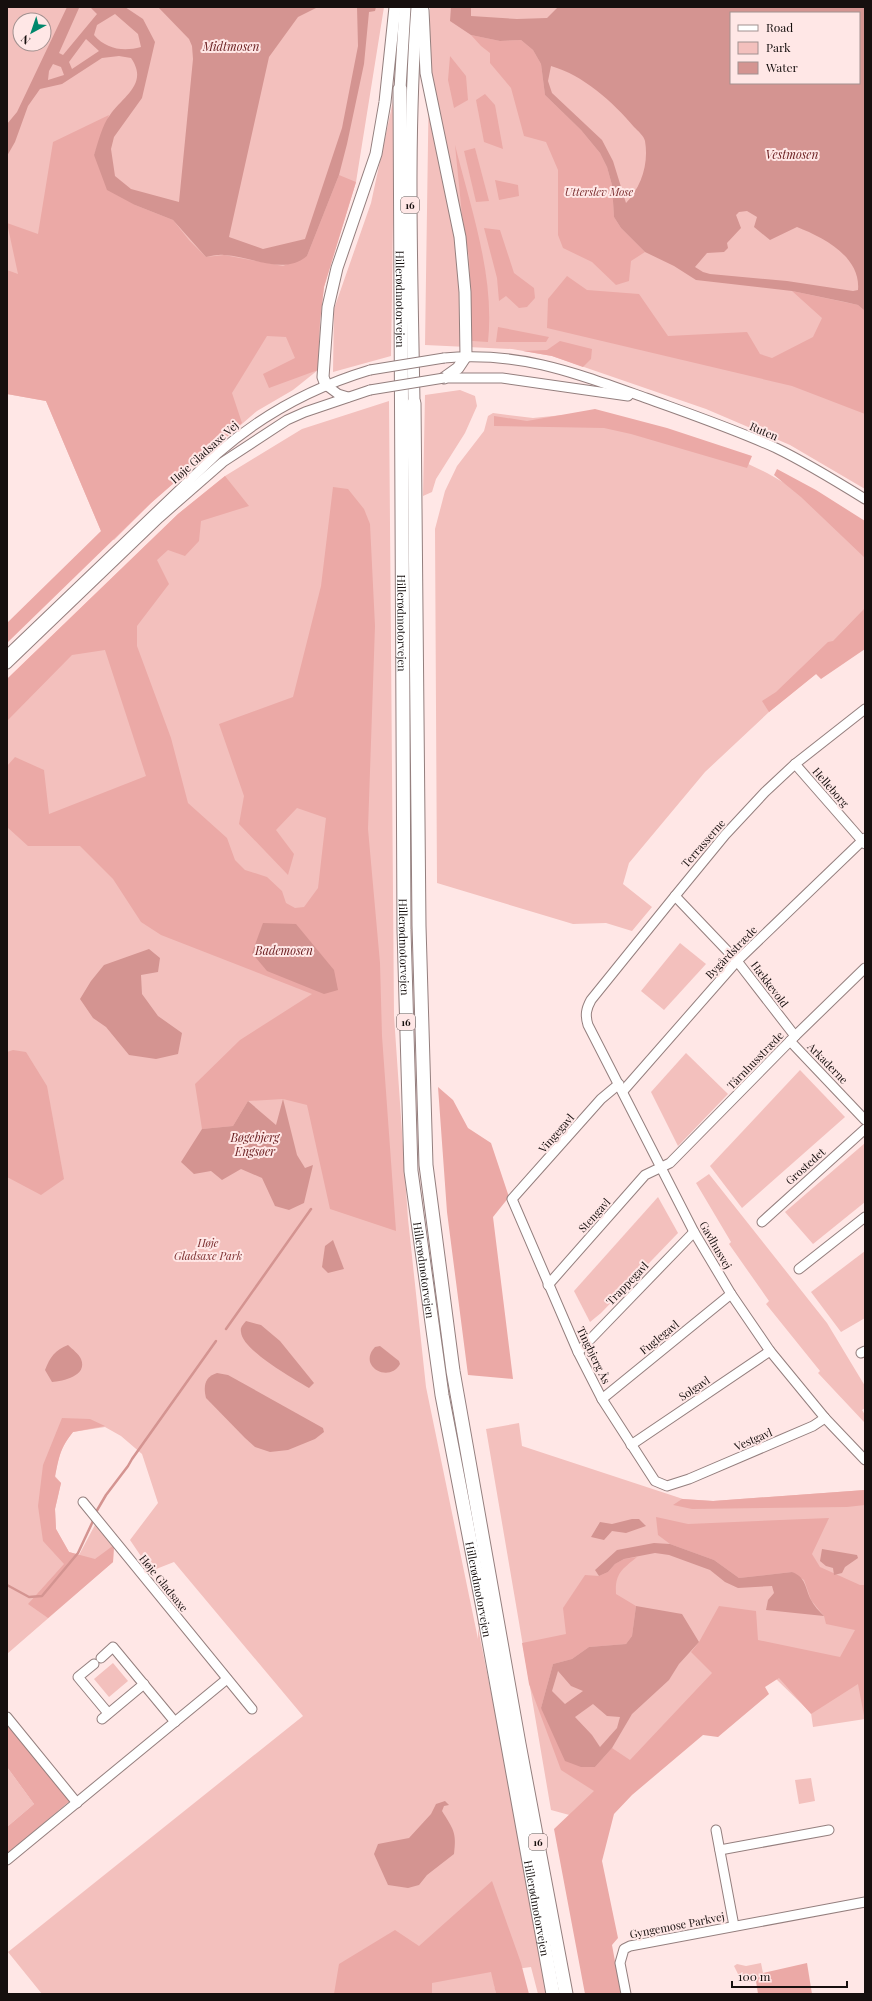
<svg xmlns="http://www.w3.org/2000/svg" width="872" height="2001" viewBox="0 0 872 2001" font-family="'Playfair Display',serif">
<rect width="100%" height="100%" fill="#ffe7e6"/>
<g fill="#f3c0bd" fill-rule="evenodd">
<path d="M 7,7 L 384,7 L 356,182 L 324,287 L 320,321 L 318,370 L 293,390 L 257,411 L 151,503 L 114,540 L 101,531 L 46,401 L 7,394 ZM 20,20 L 44,20 L 44,44 L 20,44 Z"/>
<path d="M 430,7 L 865,7 L 865,489 L 790,445 L 706,409 L 552,356 L 512,349 L 425,345 ZM 731,13 L 859,13 L 859,83 L 731,83 Z"/>
<path d="M 395,92 L 391,356 L 333,372 L 334,309 L 371,203 Z"/>
<path d="M 460,390 L 475,396 L 477,406 L 465,433 L 436,479 L 432,492 L 423,496 L 425,395 Z"/>
<path d="M 389,401 L 394,1016 L 408,1219 L 426,1387 L 478,1639 L 478,1628 L 531,1890 L 549,1994 L 538,1994 L 531,1967 L 492,1972 L 496,1994 L 42,1994 L 8,1952 L 303,1716 L 174,1562 L 151,1571 L 130,1540 L 158,1503 L 142,1454 L 121,1436 L 105,1427 L 73,1432 C 60,1448 59,1457 55,1476 L 61,1483 L 55,1509 L 56,1529 L 69,1552 L 79,1555 L 96,1523 L 114,1545 L 113,1562 L 7,1654 L 7,679 L 178,514 L 225,476 L 302,429 Z"/>
<path d="M 493,413 L 533,418 L 563,415 L 744,462 L 767,473 L 802,493 L 865,549 L 865,642 L 816,674 L 769,712 L 705,772 L 629,863 L 623,884 L 652,907 L 632,931 L 606,923 L 573,924 L 437,883 L 435,529 L 445,491 L 457,466 L 484,431 L 488,416 Z"/>
<path d="M 680,943 L 706,964 L 664,1010 L 641,991 Z"/>
<path d="M 686,1053 L 728,1094 L 678,1146 L 651,1092 Z"/>
<path d="M 800,1070 L 845,1117 L 742,1208 L 710,1166 Z"/>
<path d="M 865,1143 L 865,1202 L 813,1244 L 785,1212 Z"/>
<path d="M 709,1174 L 827,1323 L 865,1386 L 865,1408 L 862,1410 L 865,1415 L 864,1422 L 818,1373 L 820,1371 L 766,1304 L 769,1301 L 729,1244 L 731,1242 L 696,1183 Z"/>
<path d="M 658,1197 L 678,1233 L 601,1313 L 590,1322 L 574,1291 Z"/>
<path d="M 865,1251 L 865,1318 L 841,1332 L 811,1292 Z"/>
<path d="M 519,1423 L 522,1446 L 683,1499 L 713,1501 L 865,1490 L 865,1719 L 813,1727 L 811,1713 L 773,1676 L 619,1772 L 573,1816 L 551,1810 L 486,1429 Z"/>
<path d="M 113,1663 L 128,1681 L 109,1697 L 94,1679 Z"/>
<path d="M 7,1767 L 34,1804 L 7,1827 Z"/>
<path d="M 811,1778 L 815,1801 L 799,1804 L 795,1780 Z"/>
<path d="M 761,1963 L 763,1973 L 756,1981 L 742,1982 L 734,1966 L 737,1964 L 746,1966 Z"/>
</g>
<g fill="#eba9a6">
<path d="M 471,35 L 500,41 L 521,40 L 533,50 L 541,64 L 545,95 L 581,130 L 600,153 L 607,167 L 612,185 L 614,217 L 621,228 L 645,252 L 631,261 L 629,281 L 616,285 L 592,262 L 563,248 L 558,235 L 558,170 L 546,142 L 524,136 L 511,88 L 490,63 L 490,53 L 481,46 Z"/>
<path d="M 450,56 L 466,76 L 468,100 L 454,108 L 448,80 Z"/>
<path d="M 485,94 L 495,105 L 503,149 L 484,142 L 476,100 Z"/>
<path d="M 109,115 L 94,155 L 135,205 L 173,220 L 189,240 L 206,257 L 224,255 L 283,266 L 307,256 L 339,175 L 356,182 L 324,287 L 320,321 L 318,370 L 269,388 L 263,374 L 295,358 L 286,337 L 267,336 L 232,393 L 242,423 L 151,503 L 7,643 L 7,623 L 101,531 L 46,401 L 7,394 L 7,270 L 18,274 L 7,223 L 38,234 L 53,142 Z"/>
<path d="M 455,145 C 471,209 495,276 488,342 L 472,341 L 469,257 L 462,215 Z"/>
<path d="M 475,148 L 489,201 L 476,202 L 464,151 Z"/>
<path d="M 495,180 L 518,185 L 519,196 L 499,200 Z"/>
<path d="M 484,228 L 500,230 L 514,273 L 534,288 L 535,298 L 527,307 L 519,308 L 506,296 L 499,301 L 497,278 Z"/>
<path d="M 567,276 L 587,290 L 639,294 L 668,336 L 747,332 L 760,354 L 772,358 L 813,337 L 822,318 L 792,291 L 858,305 L 865,311 L 865,414 L 792,386 L 547,328 L 548,299 Z"/>
<path d="M 498,327 L 549,337 L 546,342 L 496,342 Z"/>
<path d="M 560,341 L 592,349 L 591,359 L 583,367 L 552,356 L 523,351 L 547,350 Z"/>
<path d="M 595,409 L 667,428 L 752,456 L 747,468 L 631,434 L 604,428 L 494,426 L 494,416 L 527,421 Z"/>
<path d="M 777,469 L 816,490 L 865,521 L 865,558 L 801,497 L 774,475 Z"/>
<path d="M 225,476 L 249,506 L 201,521 L 199,541 L 185,556 L 168,550 L 157,560 L 169,584 L 137,626 L 137,646 L 171,738 L 188,803 L 227,838 L 235,860 L 245,870 L 267,877 L 282,891 L 286,903 L 295,908 L 304,907 L 318,888 L 326,818 L 297,808 L 276,830 L 294,854 L 288,875 L 239,824 L 244,796 L 219,724 L 293,697 L 321,586 L 333,487 L 348,489 L 364,509 L 370,524 L 375,626 L 368,829 L 380,963 L 382,1036 L 396,1231 L 330,1209 L 307,1105 L 283,1099 L 248,1101 L 233,1126 L 202,1129 L 195,1084 L 240,1040 L 312,994 L 161,935 L 141,922 L 113,879 L 80,846 L 28,846 L 7,827 L 7,766 L 15,757 L 44,770 L 49,814 L 146,776 L 105,650 L 72,655 L 7,721 L 7,679 L 178,514 Z"/>
<path d="M 865,608 L 865,649 L 821,679 L 816,674 L 769,712 L 762,701 L 776,692 L 828,642 L 833,641 Z"/>
<path d="M 13,1050 L 26,1052 L 47,1086 L 64,1179 L 41,1195 L 7,1177 L 7,1052 Z"/>
<path d="M 438,1087 L 453,1100 L 468,1128 L 491,1143 L 509,1197 L 493,1217 L 513,1379 L 468,1375 L 447,1212 Z"/>
<path d="M 62,1418 L 90,1419 L 105,1426 L 73,1432 C 60,1448 59,1457 55,1477 L 61,1483 L 55,1509 L 56,1529 L 69,1552 L 95,1559 L 114,1545 L 113,1562 L 48,1618 L 28,1604 L 64,1564 L 43,1541 L 38,1506 L 43,1465 Z"/>
<path d="M 865,1490 L 865,1505 L 847,1507 L 692,1509 L 673,1505 L 682,1499 L 713,1501 Z"/>
<path d="M 656,1517 L 688,1524 L 829,1518 L 812,1554 L 820,1567 L 860,1585 L 865,1585 L 865,1721 L 858,1684 L 811,1714 L 779,1678 L 765,1687 L 769,1694 L 718,1737 L 703,1735 L 632,1795 L 614,1814 L 602,1861 L 618,1938 L 612,1945 L 621,1994 L 585,1994 L 554,1829 L 594,1791 L 561,1770 L 529,1684 L 522,1643 L 566,1634 L 563,1608 L 585,1575 L 599,1576 L 608,1572 L 615,1564 L 624,1559 L 637,1557 C 621,1570 615,1574 616,1594 L 636,1606 L 632,1636 L 626,1644 L 589,1647 L 572,1659 L 553,1664 L 541,1708 L 595,1767 L 612,1748 L 630,1760 L 712,1673 L 691,1652 L 699,1642 L 719,1606 L 756,1611 L 758,1640 L 840,1657 L 855,1630 L 826,1624 L 824,1616 L 811,1600 L 804,1580 L 792,1572 L 739,1578 L 714,1560 L 670,1544 L 658,1535 Z"/>
<path d="M 7,1721 L 71,1800 L 7,1854 L 7,1827 L 34,1804 L 7,1767 Z"/>
<path d="M 492,1881 L 521,1963 L 529,1994 L 496,1994 L 491,1972 L 432,1983 L 432,1994 L 334,1994 L 339,1964 L 395,1930 L 419,1946 Z"/>
<path d="M 807,1963 L 812,1994 L 758,1994 L 756,1981 L 763,1973 Z"/>
</g>
<g fill="#d49491" fill-rule="evenodd">
<path d="M 67,7 L 125,7 L 143,19 L 155,42 L 142,98 L 114,137 L 111,149 L 115,176 L 131,189 L 179,202 L 193,59 L 192,46 L 189,39 L 158,7 L 318,7 L 298,17 L 269,57 L 229,237 L 263,249 L 305,239 L 342,128 L 358,46 L 357,7 L 376,7 L 375,11 L 369,12 L 364,64 L 347,144 L 339,175 L 307,256 C 283,276 252,256 224,255 C 218,254 212,256 206,257 L 173,220 L 135,205 L 107,190 L 94,155 C 98,143 102,125 110,115 C 123,96 149,84 131,58 L 119,56 L 102,58 L 62,84 L 40,89 L 28,106 L 15,142 L 7,156 L 7,124 L 17,112 ZM 79,8 L 91,8 L 97,14 L 63,55 L 59,53 ZM 115,14 L 138,34 L 141,47 C 123,52 106,49 94,35 L 97,25 ZM 86,39 L 99,51 L 72,69 L 69,62 ZM 53,64 L 61,67 L 64,75 L 48,80 L 49,71 Z"/>
<path d="M 451,7 L 471,7 L 471,16 L 517,19 L 547,18 L 558,7 L 865,7 L 865,311 L 858,305 L 845,302 L 792,291 L 696,280 L 674,266 L 645,252 L 621,228 L 614,217 L 612,185 L 607,167 L 600,153 L 581,130 L 545,95 L 541,64 L 533,50 L 521,40 L 500,41 L 471,35 L 450,21 ZM 731,13 L 859,13 L 859,83 L 731,83 ZM 551,66 C 583,75 613,102 634,127 C 638,131 644,136 645,141 C 649,164 641,187 626,203 L 613,161 L 602,140 L 552,93 L 548,81 ZM 747,211 L 757,217 L 754,227 L 770,240 L 797,227 C 822,237 861,256 858,290 L 853,291 L 787,281 L 710,274 L 703,272 L 695,267 L 707,253 L 724,252 L 728,248 L 727,243 L 741,228 L 736,215 L 739,212 Z"/>
<path d="M 263,923 L 296,924 L 334,970 L 338,990 L 324,994 L 267,971 L 252,953 Z"/>
<path d="M 149,949 L 160,958 L 158,972 L 141,975 L 142,994 L 158,1016 L 182,1033 L 178,1054 L 156,1059 L 129,1055 L 106,1027 L 93,1018 L 80,999 L 91,981 L 104,965 Z"/>
<path d="M 283,1099 L 297,1155 L 305,1168 L 313,1165 L 304,1203 L 289,1210 L 275,1206 L 262,1178 L 241,1169 L 222,1180 L 211,1171 L 194,1174 L 181,1162 L 202,1129 L 233,1126 L 248,1101 L 276,1125 Z"/>
<path d="M 333,1240 L 344,1269 L 328,1273 L 322,1267 L 325,1246 Z"/>
<path d="M 246,1321 L 261,1325 L 280,1341 L 314,1383 L 309,1388 C 294,1379 242,1350 241,1332 C 240,1327 243,1325 246,1321 Z"/>
<path d="M 68,1345 C 72,1349 79,1354 81,1359 C 88,1376 63,1381 52,1382 L 45,1370 C 50,1357 55,1350 68,1345 Z"/>
<path d="M 380,1346 L 399,1361 L 400,1364 C 389,1384 357,1366 375,1347 Z"/>
<path d="M 217,1373 L 228,1375 L 323,1428 L 324,1432 L 315,1439 L 288,1450 L 270,1452 L 255,1447 L 245,1438 L 206,1398 C 203,1385 205,1377 217,1373 Z"/>
<path d="M 632,1519 L 639,1519 L 646,1526 L 626,1533 L 612,1531 L 604,1540 L 591,1537 L 600,1522 L 612,1524 Z"/>
<path d="M 654,1543 L 670,1544 L 714,1560 L 739,1578 L 792,1572 C 806,1577 805,1588 811,1600 C 814,1606 819,1611 824,1616 L 766,1610 L 768,1600 L 774,1593 L 772,1586 L 738,1588 L 725,1582 L 710,1570 L 669,1555 L 655,1553 L 624,1559 L 615,1564 L 608,1572 L 599,1576 L 595,1570 L 617,1550 Z"/>
<path d="M 822,1549 L 857,1555 L 858,1558 L 845,1567 L 842,1573 L 834,1575 L 833,1568 L 826,1566 L 820,1561 Z"/>
<path d="M 636,1606 L 682,1614 L 699,1642 L 679,1664 L 669,1680 L 632,1714 L 612,1748 L 595,1767 L 581,1767 L 565,1761 L 541,1708 L 553,1664 L 572,1659 L 589,1647 L 626,1644 L 632,1636 ZM 558,1671 L 571,1686 L 583,1691 L 565,1704 L 552,1691 ZM 593,1704 L 607,1716 L 620,1717 L 617,1728 L 600,1747 L 592,1735 L 575,1717 Z"/>
<path d="M 445,1801 L 449,1805 L 444,1806 L 442,1811 C 453,1829 457,1832 454,1854 L 427,1875 L 419,1885 L 408,1888 L 388,1885 L 374,1854 L 378,1844 L 409,1838 L 431,1814 L 436,1804 Z"/>
</g>
<g fill="none" stroke-linecap="round" stroke-linejoin="round">
<g stroke="#d49491" stroke-width="2.5">
<path d="M 226,1329 L 311,1209"/>
<path d="M 96,1512 L 106,1495 L 128,1466 L 132,1459 L 216,1341"/>
<path d="M 7,1585 L 29,1597 L 42,1596 L 78,1553 L 93,1521"/>
</g>
<g stroke="#947f7e" stroke-width="11">
<g id="minor">
<path d="M 444,358 C 520,351 576,373 646,398 C 690,414 734,429 776,448 C 807,463 836,481 865,499"/>
<path d="M 444,378 L 502,378 L 628,396"/>
<path d="M 326,385 L 338,394 L 348,397"/>
<path d="M 7,655 L 218,453 C 263,414 313,387 370,370"/>
<path d="M 7,664 L 159,518 L 223,462 L 287,420 L 305,412 L 370,390"/>
<path d="M 865,709 L 795,764 L 765,792 L 725,835 L 675,896 L 591,1000 C 586,1009 585,1015 588,1025 L 694,1232 L 731,1294 L 770,1351 L 825,1418 L 865,1460"/>
<path d="M 795,764 L 865,844"/>
<path d="M 675,896 L 737,961 L 795,1036"/>
<path d="M 790,1041 L 865,1120"/>
<path d="M 619,1084 L 601,1099 L 512,1199 L 578,1352 L 602,1399 L 655,1481 L 667,1486 L 689,1479 L 813,1426 L 825,1418"/>
<path d="M 623,1091 L 737,961 L 865,838"/>
<path d="M 762,1222 L 865,1129"/>
<path d="M 799,1269 L 865,1217"/>
<path d="M 548,1285 L 645,1175 L 670,1163 L 795,1036 L 865,968"/>
<path d="M 578,1352 L 694,1232"/>
<path d="M 861,1353 L 865,1351"/>
<path d="M 602,1399 L 731,1294"/>
<path d="M 631,1445 L 770,1351"/>
<path d="M 83,1502 L 252,1709"/>
<path d="M 101,1658 L 113,1647 L 175,1722"/>
<path d="M 94,1664 L 78,1677 L 108,1713"/>
<path d="M 7,1717 L 77,1803"/>
<path d="M 102,1719 L 144,1684"/>
<path d="M 716,1830 L 734,1926"/>
<path d="M 720,1850 L 829,1830"/>
<path d="M 7,1860 L 227,1679"/>
<path d="M 626,1994 L 620,1963 L 624,1949 L 630,1946 L 865,1902"/>
</g>
</g>
<g stroke="#947f7e" stroke-width="13">
<g id="major">
<path d="M 423,10 L 426,73 L 460,237 L 465,292 L 466,356 L 458,368 L 444,378"/>
<path d="M 400,89 L 405,7"/>
<path d="M 326,385 L 323,377 L 328,307 L 337,268 L 376,154 L 385,102 L 395,7"/>
<path d="M 414,403 C 412,271 407,139 417,7"/>
</g>
</g>
<g stroke="#947f7e" stroke-width="15">
<g id="highway">
<path id="s1" d="M 400,89 L 404,930 L 411,1171 L 442,1395 L 483,1608 L 553,1994"/>
<path d="M 414,403 L 419,926 L 426,1165 L 453,1371 L 519,1744 L 566,1994"/>
</g>
</g>
<use href="#minor" stroke="#fff" stroke-width="9"/>
<use href="#major" stroke="#fff" stroke-width="11"/>
<use href="#highway" stroke="#fff" stroke-width="13"/>
<g stroke="#947f7e" stroke-width="11" stroke-linecap="butt">
<g id="minor-bridge">
<path d="M 370,370 L 444,358"/>
<path d="M 370,390 L 444,378"/>
</g>
</g>
<use href="#minor-bridge" stroke="#fff" stroke-width="9"/>
</g>
<g text-anchor="middle" dominant-baseline="central" stroke-width="4" stroke-linejoin="round" paint-order="stroke">
<g fill="#ffe7e6" stroke="#5c504f" stroke-width="1">
<rect x="401" y="197" width="18" height="16" rx="3"/>
<rect x="397" y="1014" width="18" height="16" rx="3"/>
<rect x="529" y="1834" width="18" height="16" rx="3"/>
</g>
<g font-size="10" font-weight="bold" fill="#160f0e">
<text x="410" y="205">16</text>
<text x="406" y="1022">16</text>
<text x="538" y="1842">16</text>
</g>
<g font-size="11" font-style="italic" fill="#7a2d2e" stroke="#ffe7e6">
<text x="599" y="191">Utterslev Mose</text>
<text x="208" y="1242">Høje<tspan x="208" dy="13">Gladsaxe Park</tspan></text>
</g>
<g font-size="11" fill="#160f0e" stroke="#ffe7e6">
<text stroke="none"><textPath href="#s1" startOffset="210">Hillerødmotorvejen</textPath></text>
<text transform="translate(764 431) rotate(23)">Ruten</text>
<text transform="translate(204 452) rotate(-42)">Høje Gladsaxe Vej</text>
<text stroke="none"><textPath href="#s1" startOffset="534">Hillerødmotorvejen</textPath></text>
<text transform="translate(831 787) rotate(49)">Helleborg</text>
<text transform="translate(703 843) rotate(-49)">Terrasserne</text>
<text stroke="none"><textPath href="#s1" startOffset="858">Hillerødmotorvejen</textPath></text>
<text transform="translate(731 952) rotate(-46)">Bygårdstræde</text>
<text transform="translate(770 984) rotate(53)">Hækkevold</text>
<text transform="translate(755 1060) rotate(-46)">Tårnhusstræde</text>
<text transform="translate(828 1063) rotate(46)">Arkaderne</text>
<text transform="translate(556 1133) rotate(-49)">Vingegavl</text>
<text transform="translate(805 1166) rotate(-42)">Grostedet</text>
<text transform="translate(594 1215) rotate(-48)">Stengavl</text>
<text transform="translate(716 1245) rotate(60)">Gavlhusvej</text>
<text stroke="none"><textPath href="#s1" startOffset="1182">Hillerødmotorvejen</textPath></text>
<text transform="translate(627 1283) rotate(-46)">Trappegavl</text>
<text transform="translate(659 1337) rotate(-39)">Fuglegavl</text>
<text transform="translate(594 1355) rotate(64)">Tingbjerg Ås</text>
<text transform="translate(694 1388) rotate(-34)">Solgavl</text>
<text transform="translate(753 1439) rotate(-23)">Vestgavl</text>
<text transform="translate(164 1583) rotate(51)">Høje Gladsaxe</text>
<text stroke="none"><textPath href="#s1" startOffset="1506">Hillerødmotorvejen</textPath></text>
<text stroke="none"><textPath href="#s1" startOffset="1830">Hillerødmotorvejen</textPath></text>
<text transform="translate(677 1925) rotate(-11)">Gyngemose Parkvej</text>
</g>
<g font-size="12" font-style="italic" fill="#6d2123" stroke="#ffe7e6">
<text x="231" y="46">Midtmosen</text>
<text x="792" y="154">Vestmosen</text>
<text x="284" y="950">Bademosen</text>
<text x="255" y="1137">Bøgebjerg<tspan x="255" dy="14">Engsøer</tspan></text>
</g>
</g>
<rect width="872" height="2001" fill="none" stroke="#160f0e" stroke-width="16"/>
<rect x="730" y="12" width="130" height="72" fill="#ffe7e6" stroke="#a29190"/>
<rect x="738" y="25" width="20" height="6" fill="#ffffff" stroke="#a29190"/>
<text x="766" y="32" font-size="12" fill="#160f0e">Road</text>
<rect x="738" y="42" width="20" height="12" fill="#f3c0bd" stroke="#a29190"/>
<text x="766" y="52" font-size="12" fill="#160f0e">Park</text>
<rect x="738" y="62" width="20" height="12" fill="#d49491" stroke="#a29190"/>
<text x="766" y="72" font-size="12" fill="#160f0e">Water</text>
<g transform="translate(32 32) rotate(220)"><circle r="19" fill="#ffe7e6" stroke="#a29190"/>
<path d="M0-3L7 15L0 10L-7 15Z" fill="#00876c"/>
<text y="-6" font-size="11" font-weight="bold" text-anchor="middle" fill="#160f0e">N</text>
</g>
<path d="M732 1981v6h115v-6" fill="none" stroke="#160f0e" stroke-width="2"/>
<text x="738" y="1981" font-size="12" fill="#160f0e" stroke="#ffe7e6" stroke-width="3" paint-order="stroke">100 m</text>
</svg>
